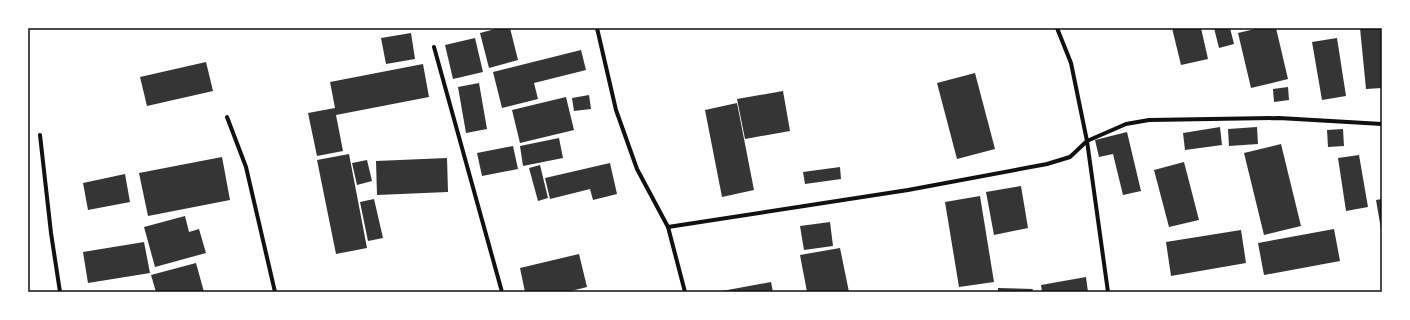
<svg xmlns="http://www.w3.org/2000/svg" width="1410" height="320" viewBox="0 0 1410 320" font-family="Quicksand,sans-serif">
<rect width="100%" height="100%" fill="#fff"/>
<g fill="#353535">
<path d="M 499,28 L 510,28 L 518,60 L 489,68 L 480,33 Z"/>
<path d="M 1172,28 L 1201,28 L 1208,59 L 1181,65 Z"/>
<path d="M 1214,28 L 1230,28 L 1234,44 L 1219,48 Z"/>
<path d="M 1259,28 L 1276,28 L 1288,79 L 1251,88 L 1238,33 Z"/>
<path d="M 1360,28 L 1382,28 L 1382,88 L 1366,89 Z"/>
<path d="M 411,33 L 415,59 L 386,64 L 381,38 Z"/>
<path d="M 475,38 L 483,72 L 453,79 L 445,45 Z"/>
<path d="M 1337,38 L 1346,96 L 1322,100 L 1312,42 Z"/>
<path d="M 581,50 L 586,70 L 534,83 L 538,99 L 502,108 L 493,72 Z"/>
<path d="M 206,62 L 213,91 L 147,106 L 140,77 Z"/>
<path d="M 423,64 L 429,97 L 336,115 L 343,151 L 317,156 L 308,113 L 335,108 L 330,82 Z"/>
<path d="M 975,73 L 995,149 L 957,159 L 937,83 Z"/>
<path d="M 479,83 L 487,129 L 466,133 L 458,87 Z"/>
<path d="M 1288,87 L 1289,100 L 1274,102 L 1273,89 Z"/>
<path d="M 783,91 L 790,131 L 745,139 L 737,99 Z"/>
<path d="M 589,95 L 591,109 L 574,111 L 572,98 Z"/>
<path d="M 566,97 L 574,130 L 520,143 L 512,110 Z"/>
<path d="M 737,103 L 754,190 L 722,197 L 705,110 Z"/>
<path d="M 1220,127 L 1222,145 L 1185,150 L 1183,133 Z"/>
<path d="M 1257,127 L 1258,144 L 1229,146 L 1228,129 Z"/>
<path d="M 1343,129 L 1344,146 L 1328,147 L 1327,130 Z"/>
<path d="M 1127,132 L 1141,191 L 1123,195 L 1113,154 L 1099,157 L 1095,140 Z"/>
<path d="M 559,138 L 563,158 L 523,166 L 520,146 Z"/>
<path d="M 1281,144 L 1301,226 L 1264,235 L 1244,153 Z"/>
<path d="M 513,146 L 518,169 L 482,176 L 477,153 Z"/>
<path d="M 349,154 L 367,248 L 336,254 L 317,160 Z"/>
<path d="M 1359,155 L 1368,207 L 1346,211 L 1338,158 Z"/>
<path d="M 222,157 L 230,200 L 148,216 L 139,173 Z"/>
<path d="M 447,158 L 448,192 L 377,195 L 376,161 Z"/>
<path d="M 367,160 L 372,181 L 357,185 L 352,163 Z"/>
<path d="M 1184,162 L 1199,220 L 1169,227 L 1154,170 Z"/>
<path d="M 610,163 L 617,194 L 593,200 L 590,189 L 550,199 L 545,178 Z"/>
<path d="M 540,165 L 548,198 L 538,201 L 529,168 Z"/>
<path d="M 840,167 L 841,179 L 805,184 L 803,172 Z"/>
<path d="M 125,174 L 130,202 L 88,210 L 83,183 Z"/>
<path d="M 1021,186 L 1028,228 L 994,235 L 986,192 Z"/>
<path d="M 980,196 L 994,282 L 959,287 L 945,202 Z"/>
<path d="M 374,199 L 383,238 L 368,241 L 360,202 Z"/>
<path d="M 1382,199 L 1382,229 L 1381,229 L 1376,200 Z"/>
<path d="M 185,216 L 189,232 L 199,229 L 206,253 L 155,267 L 144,227 Z"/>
<path d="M 830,222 L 833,246 L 804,250 L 800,226 Z"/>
<path d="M 1334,229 L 1340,261 L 1264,275 L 1258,243 Z"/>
<path d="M 1241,230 L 1246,263 L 1171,276 L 1166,242 Z"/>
<path d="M 144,242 L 150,273 L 88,283 L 83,252 Z"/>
<path d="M 840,248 L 849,292 L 807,292 L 800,255 Z"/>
<path d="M 579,254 L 587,287 L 567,292 L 525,292 L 520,268 Z"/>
<path d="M 196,263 L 204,292 L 156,292 L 151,275 Z"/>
<path d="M 1086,277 L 1088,292 L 1042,292 L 1041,285 Z"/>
<path d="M 771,282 L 773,292 L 722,292 L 722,291 Z"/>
<path d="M 998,288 L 1033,289 L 1032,292 L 998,292 Z"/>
</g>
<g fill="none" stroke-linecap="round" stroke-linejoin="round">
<g stroke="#111" stroke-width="4">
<path d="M 597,28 L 616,110 L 637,169 L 668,227 L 685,292"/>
<path d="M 1057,28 L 1071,63 L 1087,141 L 1108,292"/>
<path d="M 434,47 L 502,292"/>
<path d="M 227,117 L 246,167 L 275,292"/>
<path d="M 40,135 L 51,233 L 60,292"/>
<path d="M 668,227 L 908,190 L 1047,164 L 1070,157 L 1087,141 L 1126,124 L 1149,120 L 1279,118 L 1382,124"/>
</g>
</g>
<rect width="1410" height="320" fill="none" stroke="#ffffff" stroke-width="58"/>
<rect x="29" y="29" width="1352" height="262" fill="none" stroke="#111" stroke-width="1.5"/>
</svg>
